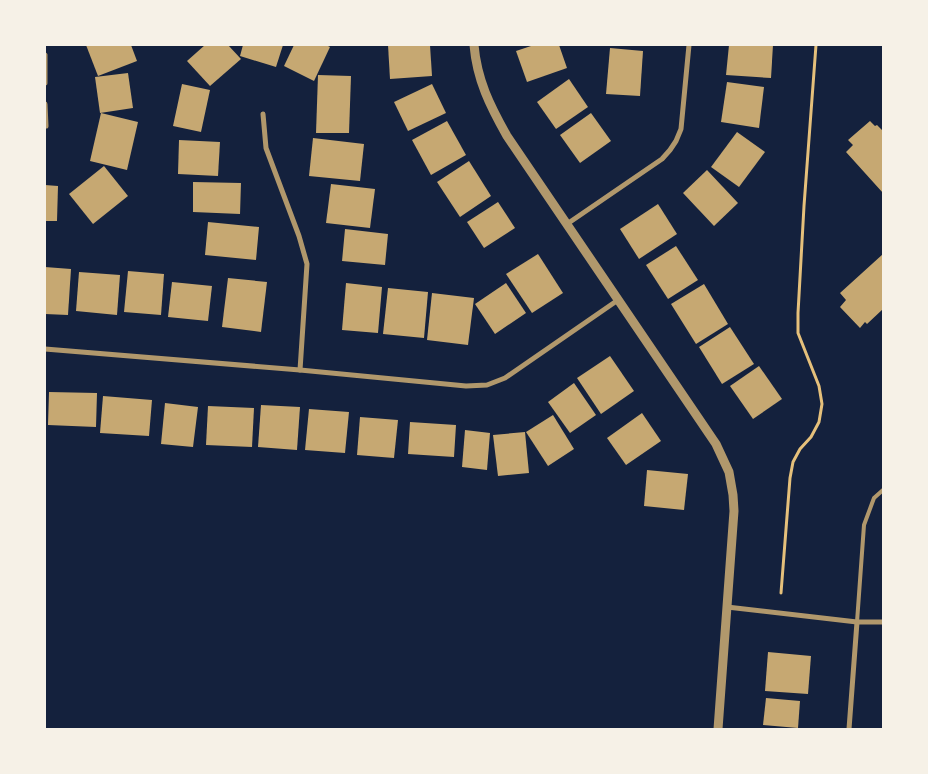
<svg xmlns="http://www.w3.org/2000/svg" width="928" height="774" viewBox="0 0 928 774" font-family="'Sofia Sans Condensed',sans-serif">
<rect width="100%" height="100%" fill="#14213d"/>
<g fill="#c6a872">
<path d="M 86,45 L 131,45 L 137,61 L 98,76 Z"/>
<path d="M 205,45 L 228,45 L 241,59 L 210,86 L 187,61 Z"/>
<path d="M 243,45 L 283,45 L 276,67 L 240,56 Z"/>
<path d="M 294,45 L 326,45 L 330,47 L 314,81 L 284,66 Z"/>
<path d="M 388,45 L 430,45 L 432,76 L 390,79 Z"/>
<path d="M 534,45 L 559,45 L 567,68 L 527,82 L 516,51 Z"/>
<path d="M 729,45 L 773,45 L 771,78 L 726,75 Z"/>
<path d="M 610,48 L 643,51 L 640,96 L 606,94 Z"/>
<path d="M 128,73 L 133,108 L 100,113 L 95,77 Z"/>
<path d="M 318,75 L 351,76 L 349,133 L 316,133 Z"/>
<path d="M 569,79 L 588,107 L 556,129 L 537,102 Z"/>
<path d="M 727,82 L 764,87 L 759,128 L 721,122 Z"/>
<path d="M 182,84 L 210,90 L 201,132 L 173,126 Z"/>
<path d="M 432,84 L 446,113 L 408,131 L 394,102 Z"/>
<path d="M 101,113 L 138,122 L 127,170 L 90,161 Z"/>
<path d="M 591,113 L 611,141 L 580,163 L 560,135 Z"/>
<path d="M 447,121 L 466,155 L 431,175 L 412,140 Z"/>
<path d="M 870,121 L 875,126 L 877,125 L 883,131 L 883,193 L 846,152 L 853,145 L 848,140 Z"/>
<path d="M 737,132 L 765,152 L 739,187 L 711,167 Z"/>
<path d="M 313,138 L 364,144 L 360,181 L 309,176 Z"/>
<path d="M 179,140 L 220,142 L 218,176 L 178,174 Z"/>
<path d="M 469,161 L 491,196 L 460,217 L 437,182 Z"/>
<path d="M 104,166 L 128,196 L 93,224 L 69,194 Z"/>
<path d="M 707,170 L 738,203 L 714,226 L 683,193 Z"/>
<path d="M 193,182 L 241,183 L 240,214 L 193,212 Z"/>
<path d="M 331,184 L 375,189 L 370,228 L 326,223 Z"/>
<path d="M 45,185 L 58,186 L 57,221 L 45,221 Z"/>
<path d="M 498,202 L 515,228 L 484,248 L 467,222 Z"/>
<path d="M 658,204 L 677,234 L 639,259 L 620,229 Z"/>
<path d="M 208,222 L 259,227 L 256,260 L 205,255 Z"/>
<path d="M 345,229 L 388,234 L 385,265 L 342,261 Z"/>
<path d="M 676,246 L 698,280 L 668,299 L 646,265 Z"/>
<path d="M 538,254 L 563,293 L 532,313 L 506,274 Z"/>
<path d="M 883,254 L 883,309 L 867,324 L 865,322 L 860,328 L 840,307 L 846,300 L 840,293 Z"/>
<path d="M 45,267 L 71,269 L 68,315 L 45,314 Z"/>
<path d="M 128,271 L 164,274 L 161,315 L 124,312 Z"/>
<path d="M 79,272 L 120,275 L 117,315 L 76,311 Z"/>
<path d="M 228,278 L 267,282 L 261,332 L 222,327 Z"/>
<path d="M 172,282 L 212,286 L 208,321 L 168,317 Z"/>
<path d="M 346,283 L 382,287 L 378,333 L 342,330 Z"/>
<path d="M 506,283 L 526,313 L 495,334 L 475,304 Z"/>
<path d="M 704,284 L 728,324 L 696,344 L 671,304 Z"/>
<path d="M 388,288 L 428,292 L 424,338 L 383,334 Z"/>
<path d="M 432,293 L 474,298 L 468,345 L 427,340 Z"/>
<path d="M 730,327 L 754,364 L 722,384 L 699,347 Z"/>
<path d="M 610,356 L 634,391 L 601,414 L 577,378 Z"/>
<path d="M 759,366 L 782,399 L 753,419 L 730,386 Z"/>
<path d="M 574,383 L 596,415 L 570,433 L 548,402 Z"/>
<path d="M 49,392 L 97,393 L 96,427 L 48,425 Z"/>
<path d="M 103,396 L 152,400 L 149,436 L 100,433 Z"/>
<path d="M 165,403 L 198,407 L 193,447 L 161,444 Z"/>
<path d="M 261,405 L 300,407 L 297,450 L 258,447 Z"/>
<path d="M 208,406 L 254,408 L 252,447 L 206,445 Z"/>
<path d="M 309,409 L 349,412 L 345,453 L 305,450 Z"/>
<path d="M 642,413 L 661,441 L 626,465 L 607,438 Z"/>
<path d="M 553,415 L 574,449 L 548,466 L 526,432 Z"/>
<path d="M 360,417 L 398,420 L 394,458 L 357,455 Z"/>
<path d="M 410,422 L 456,425 L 454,457 L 408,454 Z"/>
<path d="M 465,430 L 490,433 L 487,470 L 462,467 Z"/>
<path d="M 525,432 L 529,473 L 498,476 L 493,435 Z"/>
<path d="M 647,470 L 688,474 L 684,510 L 644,506 Z"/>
<path d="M 768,652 L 811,656 L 808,694 L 765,691 Z"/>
<path d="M 766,698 L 800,701 L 798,728 L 763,725 Z"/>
</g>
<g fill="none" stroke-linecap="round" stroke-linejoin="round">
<path stroke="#e5c07b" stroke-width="3" d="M 781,593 L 790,478 L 793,462 L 800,449 L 811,437 L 819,422 L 822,404 L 819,386 L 798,333 L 798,313 L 804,206 L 816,45"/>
<path stroke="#b1986c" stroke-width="4" d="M 857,622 L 864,525 L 874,498 L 883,490"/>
<g stroke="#b1986c" stroke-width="5">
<path d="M 45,55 L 45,83"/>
<path d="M 45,104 L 46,126"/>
<path d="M 263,114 L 266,148 L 299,236 L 307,264 L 300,370"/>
<path d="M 567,224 L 662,159 L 670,150 L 676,141 L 681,129 L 689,45"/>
<path d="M 45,349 L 300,370 L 466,386 L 487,385 L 505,378 L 618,300"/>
<path d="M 727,607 L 857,622 L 883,622"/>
<path d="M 849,729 L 857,622"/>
</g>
<path stroke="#b1986c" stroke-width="9" d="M 474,45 C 477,80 490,106 507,136 L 716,444 L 729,472 L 733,495 L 734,511 L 718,729"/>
</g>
<rect width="928" height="774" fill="none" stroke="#f6f1e7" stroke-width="92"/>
</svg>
